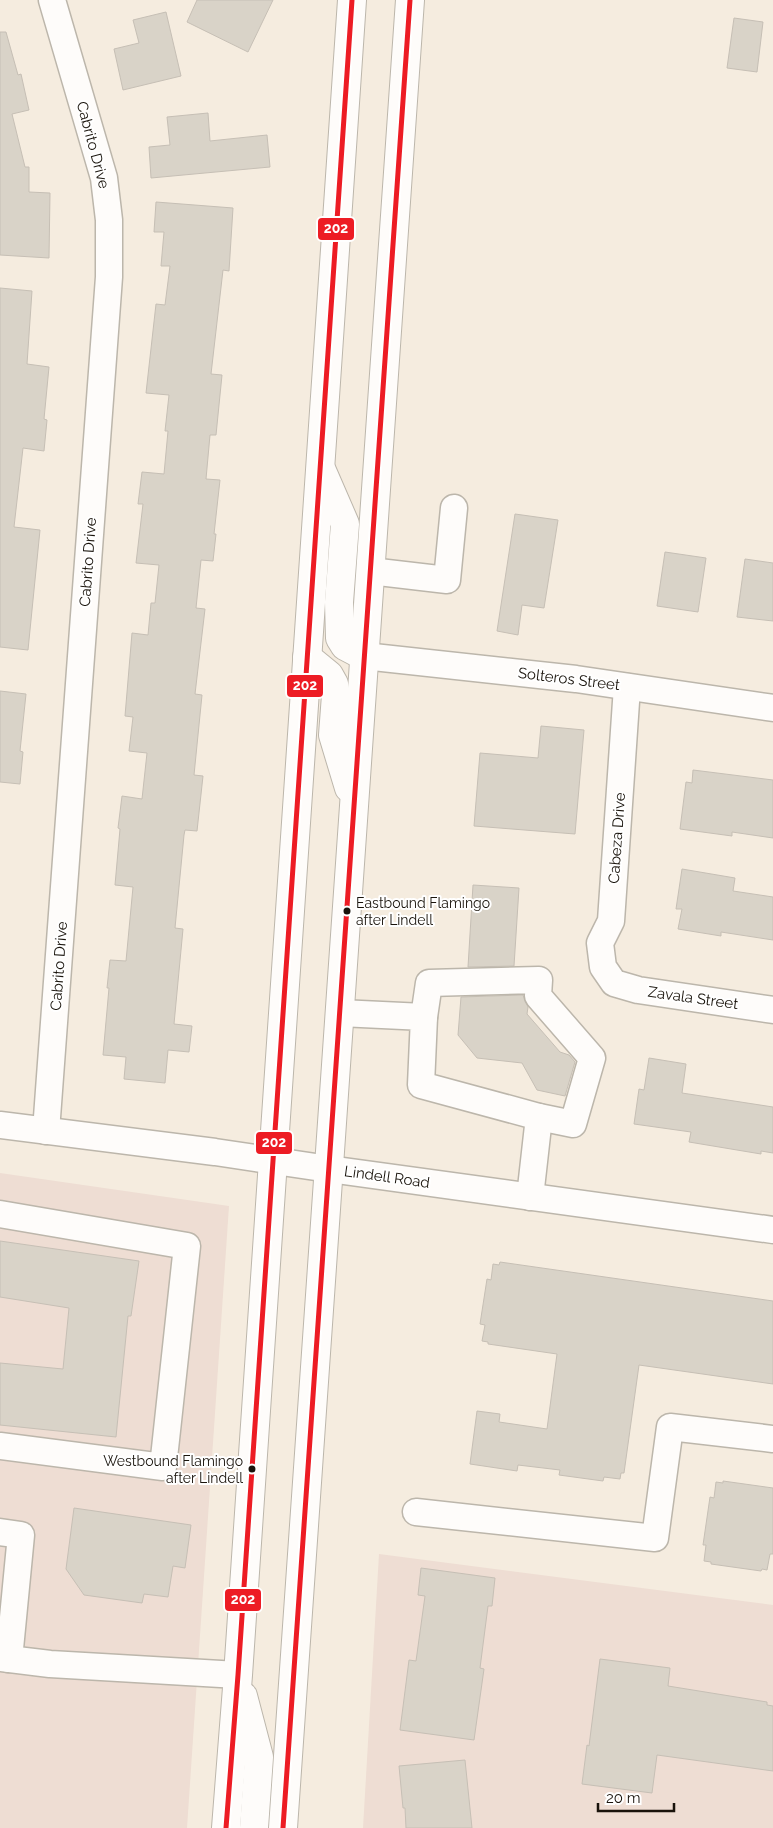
<svg xmlns="http://www.w3.org/2000/svg" width="773" height="1828" viewBox="0 0 773 1828" font-family="Raleway,sans-serif">
<rect width="100%" height="100%" fill="#f5ecdf"/>
<g fill="#eeddd3">
<path d="M 0,1173 L 229,1206 L 187,1828 L 0,1828 Z"/>
<path d="M 379,1554 L 773,1605 L 773,1828 L 363,1828 Z"/>
</g>
<g fill="#d9d3c8" stroke="#c6bfb5">
<path d="M 197,0 L 273,0 L 248,52 L 187,22 Z"/>
<path d="M 166,12 L 181,76 L 123,90 L 114,49 L 139,43 L 133,20 Z"/>
<path d="M 734,18 L 763,22 L 757,72 L 727,68 Z"/>
<path d="M 0,32 L 6,32 L 18,75 L 21,74 L 29,110 L 12,114 L 25,167 L 29,167 L 29,192 L 50,193 L 49,258 L 0,255 Z"/>
<path d="M 208,113 L 210,141 L 267,135 L 270,167 L 151,178 L 149,147 L 170,145 L 167,117 Z"/>
<path d="M 156,202 L 233,208 L 229,271 L 223,270 L 211,374 L 222,375 L 216,435 L 210,435 L 206,479 L 220,480 L 214,534 L 216,534 L 213,561 L 201,560 L 196,608 L 205,609 L 195,694 L 202,695 L 194,775 L 203,776 L 197,831 L 185,830 L 184,835 L 175,928 L 183,929 L 174,1024 L 192,1026 L 189,1052 L 168,1050 L 165,1083 L 124,1079 L 126,1057 L 103,1055 L 109,988 L 107,988 L 110,960 L 126,961 L 133,887 L 115,885 L 120,829 L 118,828 L 122,796 L 142,799 L 147,753 L 129,751 L 133,717 L 125,716 L 132,633 L 148,635 L 151,603 L 155,603 L 159,565 L 136,563 L 143,504 L 138,504 L 142,472 L 164,474 L 168,431 L 165,431 L 169,395 L 146,393 L 156,304 L 165,305 L 170,266 L 161,266 L 164,232 L 154,232 Z"/>
<path d="M 0,288 L 32,291 L 27,364 L 49,367 L 44,419 L 47,420 L 44,451 L 23,448 L 14,527 L 40,530 L 28,650 L 0,647 Z"/>
<path d="M 515,514 L 558,520 L 544,608 L 522,605 L 518,635 L 497,631 Z"/>
<path d="M 665,552 L 706,558 L 698,612 L 657,606 Z"/>
<path d="M 745,559 L 773,563 L 773,621 L 737,617 Z"/>
<path d="M 0,691 L 26,694 L 20,751 L 23,752 L 20,784 L 0,782 Z"/>
<path d="M 541,726 L 584,730 L 575,834 L 474,826 L 480,753 L 538,758 Z"/>
<path d="M 693,770 L 773,780 L 773,838 L 732,832 L 732,836 L 680,829 L 686,782 L 692,783 Z"/>
<path d="M 682,869 L 735,878 L 733,891 L 773,897 L 773,940 L 721,932 L 721,936 L 678,929 L 682,909 L 676,909 Z"/>
<path d="M 473,885 L 519,888 L 514,966 L 468,967 Z"/>
<path d="M 523,995 L 528,1007 L 527,1014 L 560,1052 L 569,1055 L 575,1062 L 565,1096 L 537,1090 L 522,1063 L 477,1058 L 458,1035 L 461,997 Z"/>
<path d="M 649,1058 L 686,1064 L 682,1093 L 773,1107 L 773,1153 L 761,1151 L 761,1154 L 689,1142 L 691,1132 L 634,1124 L 639,1089 L 644,1090 Z"/>
<path d="M 0,1241 L 139,1261 L 131,1316 L 128,1316 L 116,1437 L 0,1425 L 0,1363 L 63,1369 L 69,1308 L 0,1297 Z"/>
<path d="M 500,1262 L 773,1301 L 773,1384 L 639,1365 L 624,1473 L 621,1473 L 620,1479 L 604,1477 L 603,1481 L 559,1475 L 560,1470 L 518,1465 L 517,1471 L 470,1464 L 477,1411 L 500,1414 L 499,1422 L 547,1429 L 557,1354 L 488,1344 L 488,1342 L 482,1341 L 485,1325 L 480,1324 L 487,1279 L 491,1280 L 493,1264 L 499,1265 Z"/>
<path d="M 723,1481 L 773,1488 L 773,1554 L 770,1554 L 767,1570 L 762,1569 L 761,1571 L 711,1564 L 711,1562 L 704,1561 L 706,1545 L 703,1545 L 710,1497 L 714,1498 L 716,1482 L 723,1483 Z"/>
<path d="M 74,1508 L 191,1525 L 185,1568 L 173,1566 L 168,1597 L 144,1594 L 142,1603 L 84,1595 L 66,1569 Z"/>
<path d="M 421,1568 L 495,1578 L 492,1606 L 488,1606 L 480,1668 L 484,1669 L 474,1740 L 400,1730 L 409,1660 L 416,1661 L 425,1596 L 418,1595 Z"/>
<path d="M 600,1659 L 670,1668 L 668,1686 L 767,1702 L 767,1705 L 773,1706 L 773,1771 L 657,1755 L 652,1793 L 582,1784 L 587,1745 L 589,1746 Z"/>
<path d="M 465,1760 L 472,1828 L 406,1828 L 405,1808 L 403,1808 L 399,1766 Z"/>
</g>
<g fill="none" stroke-linecap="round" stroke-linejoin="round">
<g stroke="#bcb6ab" stroke-width="29">
<g id="minor">
<path d="M 370,571 L 447,580 L 454,508"/>
<path d="M 364,656 L 576,679 L 773,708"/>
<path d="M 627,687 L 611,921 L 600,943 L 603,967 L 614,983 L 638,990 L 773,1010"/>
<path d="M 340,1013 L 424,1017 L 421,1085 L 539,1117 L 530,1197"/>
<path d="M 424,1017 L 429,983 L 539,980 L 538,996 L 592,1058 L 573,1124 L 539,1117"/>
<path d="M 0,1125 L 215,1152 L 329,1169 L 773,1230"/>
<path d="M 46,1131 L 109,277 L 109,220 L 104,178 L 52,0"/>
<path d="M 0,1214 L 187,1246 L 163,1467 L 0,1446"/>
<path d="M 416,1512 L 655,1538 L 670,1427 L 773,1439"/>
<path d="M 0,1532 L 21,1535 L 9,1659"/>
<path d="M 0,1658 L 50,1664 L 238,1675"/>
</g>
</g>
<g stroke="#bcb6ab" stroke-width="30">
<g id="major">
<path d="M 322,471 L 345,524 L 339,602 L 340,638 L 345,646 L 364,656"/>
<path d="M 307,657 L 329,675 L 334,684 L 336,695 L 333,735 L 349,788"/>
<path d="M 243,1696 L 259,1757 L 254,1828"/>
<path d="M 226,1828 L 238,1675 L 352,0"/>
<path d="M 283,1828 L 410,0"/>
</g>
</g>
<use href="#minor" stroke="#fefcfa" stroke-width="26"/>
<use href="#major" stroke="#fefcfa" stroke-width="28"/>
<g stroke="#fff" stroke-width="9">
<g id="bus-1">
<path d="M 226,1828 L 238,1675 L 352,0"/>
<path d="M 283,1828 L 410,0"/>
</g>
</g>
<use href="#bus-1" stroke="#ed1c24" stroke-width="5"/>
</g>
<g fill="#19130b" stroke="#fff" stroke-width="2">
<circle cx="347" cy="911" r="4.5"/>
<circle cx="252" cy="1469" r="4.5"/>
</g>
<g text-anchor="middle" dominant-baseline="central" stroke-width="4" stroke-linejoin="round" paint-order="stroke">
<g font-size="14" fill="#19130b" stroke="#fff" text-anchor="start">
<text x="356" y="903">Eastbound Flamingo<tspan x="356" dy="17">after Lindell</tspan></text>
<text x="243" y="1461" text-anchor="end">Westbound Flamingo<tspan x="243" dy="17">after Lindell</tspan></text>
</g>
<g font-size="15" fill="#19130b" stroke="#fff">
<text transform="translate(93 145) rotate(75)">Cabrito Drive</text>
<text transform="translate(88 562) rotate(-86)">Cabrito Drive</text>
<text transform="translate(569 679) rotate(7)">Solteros Street</text>
<text transform="translate(617 838) rotate(-86)">Cabeza Drive</text>
<text transform="translate(59 966) rotate(-86)">Cabrito Drive</text>
<text transform="translate(693 998) rotate(8)">Zavala Street</text>
<text transform="translate(387 1177) rotate(8)">Lindell Road</text>
</g>
</g>
<g stroke="#fff" stroke-width="2">
<rect x="317" y="217" width="38" height="24" rx="5" fill="#ed1c24"/>
<rect x="286" y="674" width="38" height="24" rx="5" fill="#ed1c24"/>
<rect x="255" y="1131" width="38" height="24" rx="5" fill="#ed1c24"/>
<rect x="224" y="1588" width="38" height="24" rx="5" fill="#ed1c24"/>
</g>
<g font-size="14" text-anchor="middle" font-weight="bold" fill="#fff">
<text x="336" y="233">202</text>
<text x="305" y="690">202</text>
<text x="274" y="1147">202</text>
<text x="243" y="1604">202</text>
</g>
<path d="M598 1803v8h76v-8" fill="none" stroke="#19130b" stroke-width="2.5"/>
<text x="606" y="1803" font-size="15" fill="#19130b" stroke="#ffffff" stroke-width="4" paint-order="stroke">20 m</text>
</svg>
